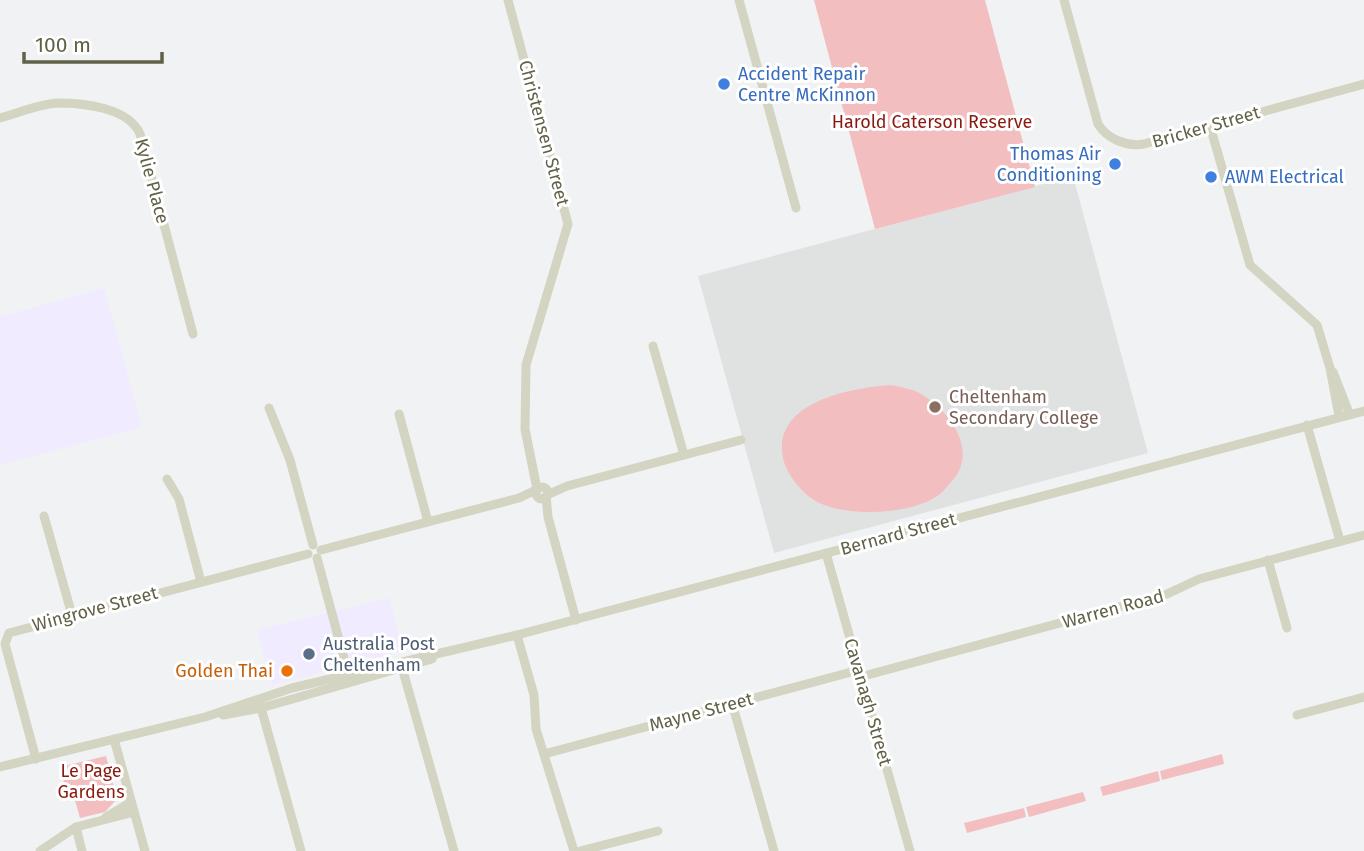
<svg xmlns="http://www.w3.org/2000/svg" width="1364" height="851" viewBox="0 0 1364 851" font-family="'Fira Sans',sans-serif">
<rect width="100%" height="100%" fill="#f1f2f4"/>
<g fill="#f0ebfe">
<path d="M 104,288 L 142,427 L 0,465 L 0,317 Z"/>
<path d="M 389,598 L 403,651 L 272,685 L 257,630 Z"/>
</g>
<path fill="#e0e2e2" d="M 1073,176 L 1148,453 L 774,553 L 698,276 Z"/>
<g fill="#f3bec0">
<path d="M 814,0 L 985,0 L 1035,187 L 875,229 Z"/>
<path d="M 891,385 C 901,387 913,389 921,394 C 950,411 979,451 952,481 C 947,486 943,493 937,496 C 911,515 842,518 814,500 C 801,492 786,473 783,458 C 772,402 850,388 891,385 Z"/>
<path d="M 1222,754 L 1224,764 L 1162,780 L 1160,771 Z"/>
<path d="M 106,756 L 117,799 L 105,812 L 80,818 L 73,793 L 67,794 L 60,767 Z"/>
<path d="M 1158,771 L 1160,781 L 1103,796 L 1100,787 Z"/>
<path d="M 1083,792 L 1086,801 L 1029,817 L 1026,807 Z"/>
<path d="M 1024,808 L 1026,817 L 967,833 L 964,823 Z"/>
</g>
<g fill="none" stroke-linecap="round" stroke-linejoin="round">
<g stroke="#d3d4c1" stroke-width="9">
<path d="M 508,0 L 568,224 L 526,365 L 525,429 L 537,489"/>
<path d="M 739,0 L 796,208"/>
<path d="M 1064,0 L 1098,124 C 1107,139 1127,147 1144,144 L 1364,84"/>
<path d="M 0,118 C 18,113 39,104 58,103 C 85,103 129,108 140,134 L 193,334"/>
<path d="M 1210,126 L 1250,265 L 1317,325 L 1330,368 L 1339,416"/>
<path d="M 653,346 L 684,455"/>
<path d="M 1333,372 L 1349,413"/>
<path d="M 269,408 L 290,460 L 313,545"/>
<path d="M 399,414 L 428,522"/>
<path d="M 1307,425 L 1340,541"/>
<path d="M 167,479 L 179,499 L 201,582"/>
<circle cx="542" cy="493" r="6"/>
<path d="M 547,495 L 567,486 L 741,440"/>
<path d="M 546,496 L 548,517 L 576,620"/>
<path d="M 44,516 L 72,615"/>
<path d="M 321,550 L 519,498 L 536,490"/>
<path d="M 826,553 L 910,851"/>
<path d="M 317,558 L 349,677"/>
<path d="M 1268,560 L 1287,628"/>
<path d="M 517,635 L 534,695 L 536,729 L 574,851"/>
<path d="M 401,664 L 454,851"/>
<path d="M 860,677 L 1167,594 L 1199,579 L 1364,535"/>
<path d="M 732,703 L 774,851"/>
<path d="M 260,704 L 301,851"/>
<path d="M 223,715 L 261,708 L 432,659"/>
<path d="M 1297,715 L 1364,697"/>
<path d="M 114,739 L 145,851"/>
<path d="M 544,754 L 859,670"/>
<path d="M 36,759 L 5,644 L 9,633 L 308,554"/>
<path d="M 0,767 L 205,717 L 292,688 L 517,635 L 1364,411"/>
<path d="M 106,817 L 131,802"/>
<path d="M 76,827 L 82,851"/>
<path d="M 40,851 L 76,827 L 134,812"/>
<path d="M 580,851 L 658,831"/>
</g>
</g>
<g fill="#3f7fe0" stroke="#fff" stroke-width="2.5">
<circle cx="724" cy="84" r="7"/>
<circle cx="1115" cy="164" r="7"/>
<circle cx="1211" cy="177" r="7"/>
</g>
<circle fill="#8d6e63" stroke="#fff" stroke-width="2.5" cx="935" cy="407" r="7"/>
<circle fill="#5c6f8a" stroke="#fff" stroke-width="2.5" cx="309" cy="654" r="7"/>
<circle fill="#e8710a" stroke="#fff" stroke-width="2.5" cx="287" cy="671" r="7"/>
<g text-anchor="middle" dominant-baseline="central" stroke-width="6" stroke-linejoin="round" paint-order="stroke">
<g font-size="18" fill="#366cbe" stroke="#fff" text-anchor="start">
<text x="738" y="74">Accident Repair<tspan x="738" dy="21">Centre McKinnon</tspan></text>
<text x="1101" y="154" text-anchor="end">Thomas Air<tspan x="1101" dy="21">Conditioning</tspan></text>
<text x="1225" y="177">AWM Electrical</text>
</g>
<g font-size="18" fill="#8a1910" stroke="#fff">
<text x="932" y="122">Harold Caterson Reserve</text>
<text x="91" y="771">Le Page<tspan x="91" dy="21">Gardens</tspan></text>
</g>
<g font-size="18" fill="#606147" stroke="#fff">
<text transform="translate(1206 127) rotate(-16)">Bricker Street</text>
<text transform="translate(544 133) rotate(75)">Christensen Street</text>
<text transform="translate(152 181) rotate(75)">Kylie Place</text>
<text transform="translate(898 534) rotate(-15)">Bernard Street</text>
<text transform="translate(95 609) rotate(-15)">Wingrove Street</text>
<text transform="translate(1113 609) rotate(-15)">Warren Road</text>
<text transform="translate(868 702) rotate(74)">Cavanagh Street</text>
<text transform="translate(701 712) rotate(-15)">Mayne Street</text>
</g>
<g font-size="18" fill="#785e54" stroke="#fff" text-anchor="start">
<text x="949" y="397">Cheltenham<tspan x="949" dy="21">Secondary College</tspan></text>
</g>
<g font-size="18" fill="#4e5e75" stroke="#fff" text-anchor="start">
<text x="323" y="644">Australia Post<tspan x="323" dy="21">Cheltenham</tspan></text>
</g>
<g font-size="18" fill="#c56008" stroke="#fff" text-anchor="end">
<text x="273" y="671">Golden Thai</text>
</g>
</g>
<path d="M24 52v10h138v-10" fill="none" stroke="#606147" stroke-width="3.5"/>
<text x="35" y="52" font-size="21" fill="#606147" stroke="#ffffff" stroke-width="5" paint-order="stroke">100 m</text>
</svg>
